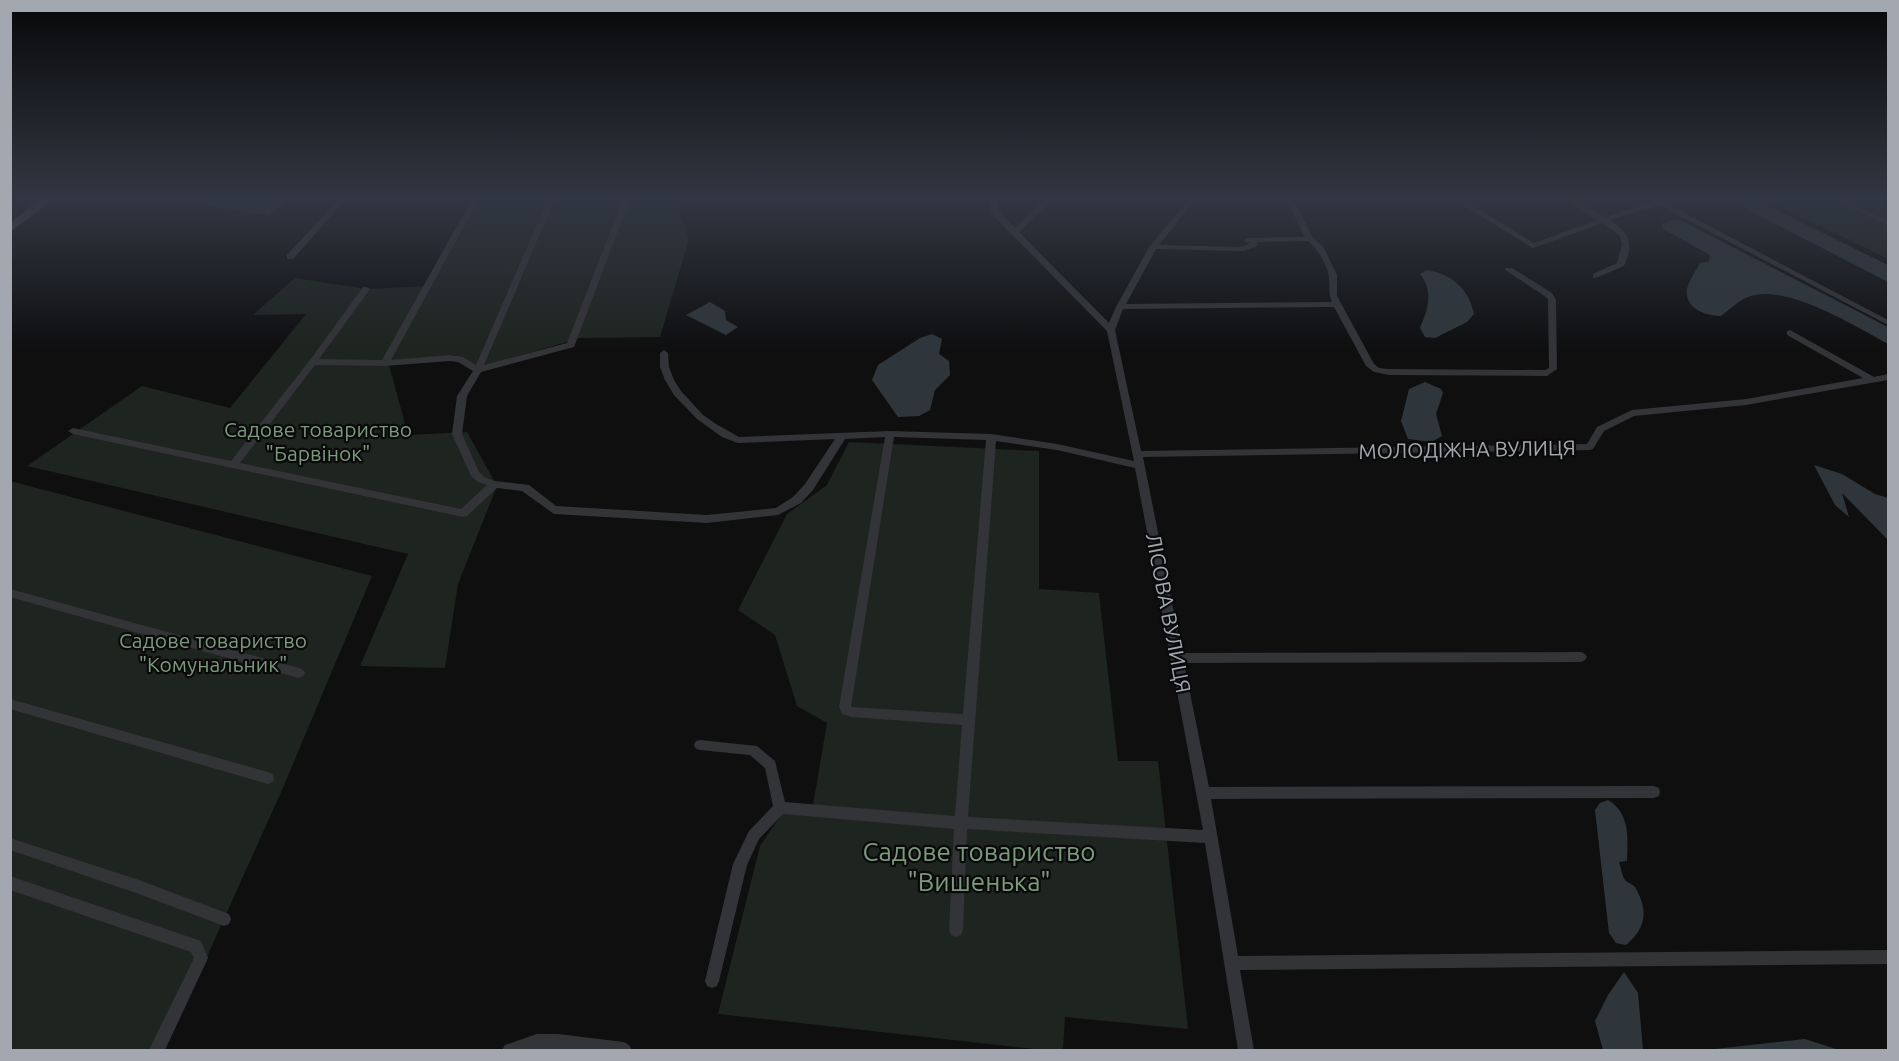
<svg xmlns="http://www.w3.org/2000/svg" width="1899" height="1061" viewBox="0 0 1899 1061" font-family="Ubuntu,sans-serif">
<rect width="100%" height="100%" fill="#0f0f10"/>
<g fill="#1e241f">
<path d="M 472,199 L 674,199 L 689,239 L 660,337 L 580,338 L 475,369 L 454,355 L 388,361 L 408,435 L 467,432 L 497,486 L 458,584 L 445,668 L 360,666 L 408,554 L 27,466 L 142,386 L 230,408 L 306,314 L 253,315 L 295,278 L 366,289 L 428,286 Z"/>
<path d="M 1766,199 L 1874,199 L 1888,205 L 1888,259 Z"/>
<path d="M 849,442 L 1039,451 L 1039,589 L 1099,593 L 1118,761 L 1158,761 L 1188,1029 L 1065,1017 L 1063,1050 L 1044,1050 L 718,1014 L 760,846 L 785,809 L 812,811 L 827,723 L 797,706 L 775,635 L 738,610 L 787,514 L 827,485 Z"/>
<path d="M 10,481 L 372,576 L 282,790 L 165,1050 L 11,1050 Z"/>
</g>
<g fill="#2f363b">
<path d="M 166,199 L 280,199 L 284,201 L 280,207 L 269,216 Z"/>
<path d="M 1727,199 L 1754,199 L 1888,265 L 1888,282 Z"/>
<path d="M 1673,220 L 1680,220 L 1888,327 L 1888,344 C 1856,327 1785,282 1748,297 C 1739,300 1729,310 1721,316 C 1707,316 1684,309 1687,289 C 1689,281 1696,270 1700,263 L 1709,261 L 1710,255 L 1663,229 L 1661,224 Z"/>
<path d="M 1427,270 C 1452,274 1469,289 1474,314 L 1467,322 L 1435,338 L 1425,337 L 1420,328 C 1428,309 1434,292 1420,274 Z"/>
<path d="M 710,302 L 725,311 L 726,320 L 738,327 L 726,335 L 686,315 Z"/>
<path d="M 932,334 L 942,339 L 939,354 L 949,361 L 950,375 L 935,390 L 930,410 L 919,416 L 898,417 L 872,380 L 878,365 L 920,338 Z"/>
<path d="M 1425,382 L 1441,389 L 1443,393 L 1436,414 L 1442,436 L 1432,442 L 1408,439 L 1401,421 L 1409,389 Z"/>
<path d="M 1814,465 L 1842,474 L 1875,494 L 1888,498 L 1888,540 L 1842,493 L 1849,517 L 1835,505 Z"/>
<path d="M 1608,800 C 1630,813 1628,838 1627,861 L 1619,862 C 1621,867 1622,876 1625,880 C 1629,884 1634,884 1636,889 C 1649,912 1645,929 1626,945 L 1616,943 L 1609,933 L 1595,810 L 1600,803 Z"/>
<path d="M 1624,972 L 1638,993 L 1643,1050 L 1603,1050 L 1595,1021 L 1608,995 Z"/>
<path d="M 1805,1039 L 1839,1050 L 1706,1050 Z"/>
</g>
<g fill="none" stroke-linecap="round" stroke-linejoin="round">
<g fill="#333437" fill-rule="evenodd">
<path d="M 339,199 L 346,199 L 293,259 L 287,259 L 287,255 Z"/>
<path d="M 472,199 L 479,199 L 391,360 L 450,355 L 463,357 L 476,365 L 548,199 L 555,199 L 484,365 L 567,343 L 623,199 L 630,199 L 574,347 L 481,372 L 467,396 L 462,434 L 479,472 L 486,478 L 495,481 L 529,485 L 556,506 L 707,515 L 776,508 L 793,497 L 805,484 L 835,439 L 738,443 L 722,437 L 697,419 L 674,395 L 665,380 L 660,367 L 660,353 L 664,350 L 668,353 L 669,367 L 674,380 L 681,391 L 703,415 L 716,424 L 739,437 L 890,431 L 991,434 L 1057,444 L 1134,461 L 1107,331 L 991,213 L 989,199 L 997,199 L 998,210 L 1015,228 L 1045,199 L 1053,199 L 1019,232 L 1109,323 L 1116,307 L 1149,247 L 1189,199 L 1196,199 L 1159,245 L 1242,247 L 1252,242 L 1245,242 L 1244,240 L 1248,238 L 1305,237 L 1286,199 L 1293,199 L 1313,238 L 1323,246 L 1337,275 L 1337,296 L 1374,364 L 1379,368 L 1389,369 L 1545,370 L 1549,368 L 1548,300 L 1546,297 L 1505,270 L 1506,268 L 1512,268 L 1552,293 L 1556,300 L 1557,369 L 1547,376 L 1389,375 L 1374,372 L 1366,366 L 1334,307 L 1123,309 L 1115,330 L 1141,451 L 1587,444 L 1597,427 L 1632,410 L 1746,399 L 1863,378 L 1787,335 L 1787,331 L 1790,330 L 1874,377 L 1888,374 L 1888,380 L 1746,405 L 1634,416 L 1604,431 L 1593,449 L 1590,450 L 1143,457 L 1182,653 L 1581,652 L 1585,654 L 1587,657 L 1585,660 L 1581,662 L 1184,663 L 1209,787 L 1654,786 L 1659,788 L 1660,792 L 1659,796 L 1654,798 L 1211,799 L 1238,956 L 1888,950 L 1888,964 L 1240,970 L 1254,1050 L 1238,1050 L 1205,843 L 967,829 L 963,930 L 961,935 L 956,937 L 951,935 L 949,930 L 954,829 L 783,814 L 759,839 L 747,865 L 719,981 L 717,986 L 712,988 L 707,986 L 705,981 L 733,864 L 749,831 L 773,806 L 765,768 L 750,755 L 700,750 L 696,749 L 694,745 L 696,741 L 700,740 L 757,746 L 775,761 L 785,802 L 955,816 L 962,725 L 851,717 L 842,714 L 839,707 L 885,437 L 845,439 L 813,490 L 801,503 L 778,515 L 707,523 L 554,514 L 522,491 L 497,488 L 467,516 L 463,517 L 73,434 L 68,431 L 73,428 L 231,461 L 310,360 L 363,287 L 366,287 L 370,289 L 319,359 L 382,360 ZM 1308,241 C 1318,249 1328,266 1329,278 C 1330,287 1328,294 1332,302 L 1126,304 L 1156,249 L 1243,251 L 1257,246 L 1258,244 L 1256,242 ZM 450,361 L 458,362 L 473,371 L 457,396 L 452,434 L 471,476 L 478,482 L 487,485 L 461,509 L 240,463 L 315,365 L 385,366 ZM 894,437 L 986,440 L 963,714 L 851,707 ZM 996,441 L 1057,450 L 1135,468 L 1203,830 L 968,817 Z"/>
<path d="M 1453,199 L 1462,199 L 1534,243 L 1598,220 L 1562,199 L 1572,199 L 1605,217 L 1653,202 L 1649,199 L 1658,199 L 1888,320 L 1888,325 L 1659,205 L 1610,220 C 1630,234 1634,243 1624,266 L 1596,278 L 1593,278 L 1593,274 L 1617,263 L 1622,244 L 1620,236 L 1603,223 L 1533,248 Z"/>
<path d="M 1832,199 L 1842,199 L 1888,220 L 1888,225 Z"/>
<path d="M 10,589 L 299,668 L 303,670 L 305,673 L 303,676 L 299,678 L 10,597 Z"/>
<path d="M 10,699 L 268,772 L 273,774 L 274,778 L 273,782 L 268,784 L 10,709 Z"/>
<path d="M 10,838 L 139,880 L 229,914 L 231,919 L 229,924 L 224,926 L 139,894 L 10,850 Z"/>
<path d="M 10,876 L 201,941 L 208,958 L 165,1050 L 149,1050 L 194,958 L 191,952 L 10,890 Z"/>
<path d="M 537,1034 L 558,1034 L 624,1042 L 629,1045 L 632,1050 L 502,1050 L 505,1045 Z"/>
</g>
<path fill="#4d4f54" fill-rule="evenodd" d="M 41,199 L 54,199 L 10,232 L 10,223 Z"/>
</g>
<linearGradient id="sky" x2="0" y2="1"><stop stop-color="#080809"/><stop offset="0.57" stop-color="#313742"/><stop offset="1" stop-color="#313742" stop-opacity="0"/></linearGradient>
<rect width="1899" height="348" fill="url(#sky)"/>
<g text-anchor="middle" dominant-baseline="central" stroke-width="4.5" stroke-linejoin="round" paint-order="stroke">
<g font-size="21" fill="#7b997c" stroke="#0a0a0b">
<text x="318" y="429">Садове товариство<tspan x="318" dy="24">"Барвінок"</tspan></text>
<text x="213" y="640">Садове товариство<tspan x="213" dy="24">"Комунальник"</tspan></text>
</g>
<g font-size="21" fill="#a2a7b0" stroke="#0a0a0b">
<text transform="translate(1467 449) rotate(-1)">МОЛОДІЖНА ВУЛИЦЯ</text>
<text transform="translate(1169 613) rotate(79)">ЛІСОВА ВУЛИЦЯ</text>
</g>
<g font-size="26" fill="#7b997c" stroke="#0a0a0b">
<text x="979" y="851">Садове товариство<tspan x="979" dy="30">"Вишенька"</tspan></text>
</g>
</g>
<rect width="1899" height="1061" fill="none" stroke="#a2a7b0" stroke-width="24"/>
</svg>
